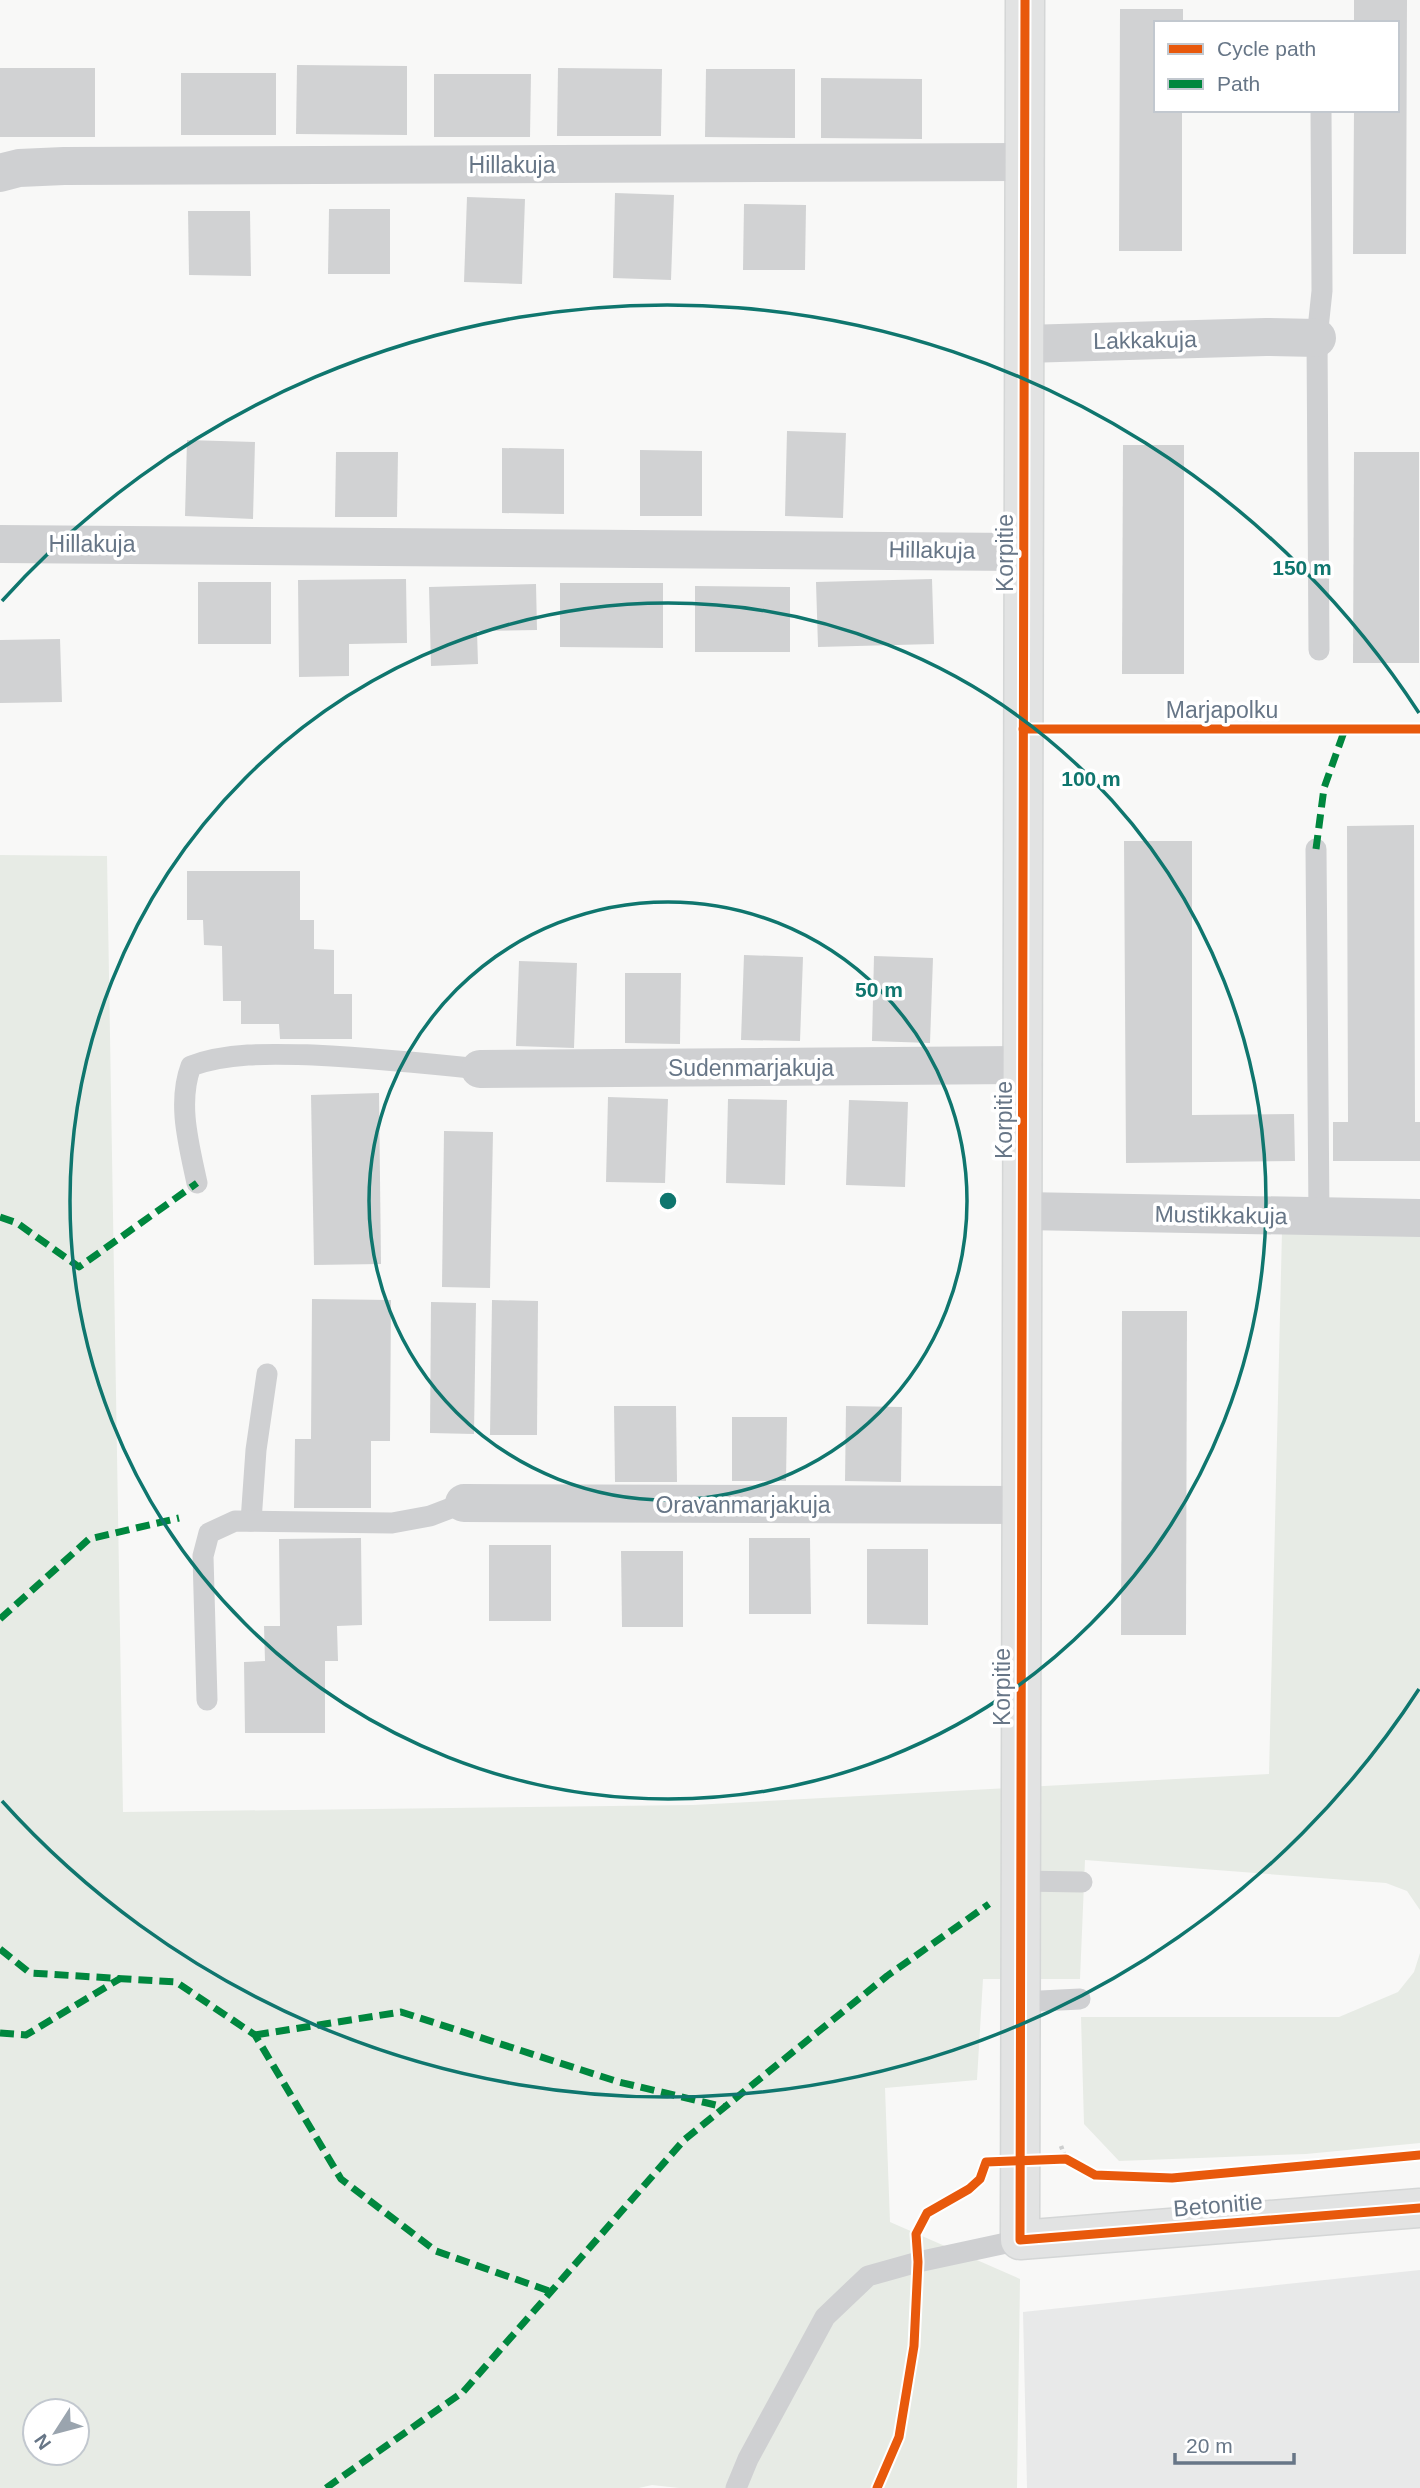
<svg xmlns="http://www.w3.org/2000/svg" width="1420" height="2488" viewBox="0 0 1420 2488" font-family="Helvetica,sans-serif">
<rect width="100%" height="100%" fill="#f8f8f7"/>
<path fill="#e8e9e9" d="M 1420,2270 L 1420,2488 L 1027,2488 L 1023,2312 Z"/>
<g fill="#e7ebe5" fill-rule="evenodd">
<path d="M 0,855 L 107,856 L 123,1812 L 693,1805 L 1269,1774 L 1282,1231 L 1420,1235 L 1420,1910 L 1407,1891 L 1386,1883 L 1085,1860 L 1080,1979 L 983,1979 L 977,2080 L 885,2088 L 890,2222 L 1020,2279 L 1017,2488 L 679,2488 L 652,2485 L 639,2488 L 0,2488 ZM 35,2411 L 77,2411 L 77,2453 L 35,2453 Z"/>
<path d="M 1420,1953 L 1420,2143 L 1306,2154 L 1119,2161 L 1084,2124 L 1081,2017 L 1339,2017 L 1398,1992 L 1414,1972 Z"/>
</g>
<g fill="#d1d2d3">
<path d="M 1354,0 L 1407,0 L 1406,254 L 1353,254 L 1354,110 L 1397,110 L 1397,23 L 1354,23 Z"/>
<path d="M 1120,9 L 1183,9 L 1183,23 L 1156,23 L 1156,110 L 1182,110 L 1182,251 L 1119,251 Z"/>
<path d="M 297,65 L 407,66 L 407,135 L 296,134 Z"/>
<rect x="0" y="68" width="95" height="69"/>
<path d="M 558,68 L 662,69 L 661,136 L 557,136 Z"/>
<path d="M 706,69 L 795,69 L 795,138 L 705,137 Z"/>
<rect x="181" y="73" width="95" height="62"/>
<path d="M 434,74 L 531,74 L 530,137 L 434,137 Z"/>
<path d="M 821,78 L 922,79 L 922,139 L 821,138 Z"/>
<path d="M 615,193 L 674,195 L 671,280 L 613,278 Z"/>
<path d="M 467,197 L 525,199 L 522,284 L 464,282 Z"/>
<path d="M 744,204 L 806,205 L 805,270 L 743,270 Z"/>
<path d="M 329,209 L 390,209 L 390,274 L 328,274 Z"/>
<path d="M 188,211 L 250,211 L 251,276 L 189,275 Z"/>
<path d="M 787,431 L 846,433 L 843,518 L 785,516 Z"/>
<path d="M 187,440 L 255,442 L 253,519 L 185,516 Z"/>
<path d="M 1123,445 L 1184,445 L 1184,674 L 1122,674 Z"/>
<path d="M 502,448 L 564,449 L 564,514 L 502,513 Z"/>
<path d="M 640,450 L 702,451 L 702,516 L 640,516 Z"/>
<path d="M 336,452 L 398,452 L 397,517 L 335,517 Z"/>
<path d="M 1354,452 L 1419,452 L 1419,663 L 1353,663 Z"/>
<path d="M 406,579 L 407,643 L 349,644 L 349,676 L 299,677 L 298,580 Z"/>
<path d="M 932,579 L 934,644 L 818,647 L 816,582 Z"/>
<rect x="198" y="582" width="73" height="62"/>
<path d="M 560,583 L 663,583 L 663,648 L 560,647 Z"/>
<path d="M 536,584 L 537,630 L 477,631 L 478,664 L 431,666 L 429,587 Z"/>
<path d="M 695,586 L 790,587 L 790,652 L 695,652 Z"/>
<path d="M 60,639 L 62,702 L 0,703 L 0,640 Z"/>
<path d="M 1414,825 L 1415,1122 L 1420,1122 L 1420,1161 L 1333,1161 L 1333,1122 L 1348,1122 L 1347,826 Z"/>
<path d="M 1124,841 L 1192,841 L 1192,1115 L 1294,1114 L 1295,1161 L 1126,1163 Z"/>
<path d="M 187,871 L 300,871 L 300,920 L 314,920 L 314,949 L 334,950 L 334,994 L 352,994 L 352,1039 L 280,1039 L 279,1024 L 241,1024 L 241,1001 L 223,1001 L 222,946 L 204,945 L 203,920 L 187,920 Z"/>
<path d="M 744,955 L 803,957 L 800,1041 L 741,1040 Z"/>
<path d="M 874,956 L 933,958 L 930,1043 L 872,1041 Z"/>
<path d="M 519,961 L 577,963 L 574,1048 L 516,1046 Z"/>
<path d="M 625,973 L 681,973 L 680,1044 L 625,1043 Z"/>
<path d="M 379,1093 L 381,1264 L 314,1265 L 311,1095 Z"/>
<path d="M 608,1097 L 668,1099 L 665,1183 L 606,1182 Z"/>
<path d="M 728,1099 L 787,1100 L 785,1185 L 726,1183 Z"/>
<path d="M 849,1100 L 908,1102 L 905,1187 L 846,1185 Z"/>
<path d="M 444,1131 L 493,1132 L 490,1288 L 442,1287 Z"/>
<path d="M 312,1299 L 391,1300 L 390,1441 L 371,1441 L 371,1508 L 294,1508 L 295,1439 L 311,1439 Z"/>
<path d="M 492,1300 L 538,1301 L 537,1435 L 490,1435 Z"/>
<path d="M 431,1302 L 476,1303 L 474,1434 L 430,1433 Z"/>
<path d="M 1122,1311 L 1187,1311 L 1186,1635 L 1121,1635 Z"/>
<path d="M 614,1406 L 676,1406 L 677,1482 L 615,1482 Z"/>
<path d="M 846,1406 L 902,1407 L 901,1482 L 845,1481 Z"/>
<path d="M 732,1417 L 787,1417 L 786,1481 L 732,1481 Z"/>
<path d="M 361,1538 L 362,1625 L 337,1626 L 338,1661 L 325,1661 L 325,1733 L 245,1733 L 244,1662 L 265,1661 L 264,1626 L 280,1626 L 279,1539 Z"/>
<path d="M 749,1538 L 810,1538 L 811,1614 L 749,1614 Z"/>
<rect x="489" y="1545" width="62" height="76"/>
<path d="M 867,1549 L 928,1549 L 928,1625 L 867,1624 Z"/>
<path d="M 621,1551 L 683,1551 L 683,1627 L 622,1627 Z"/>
</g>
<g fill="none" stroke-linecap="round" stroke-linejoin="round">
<g stroke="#d4d6d6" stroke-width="41">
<path id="secondary" d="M 1025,0 L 1020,2240 L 1420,2208"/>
</g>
<path stroke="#cdcece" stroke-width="4.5" stroke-dasharray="3.5 3.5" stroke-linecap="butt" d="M 1061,2146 L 1066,2159"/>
<g stroke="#cfd0d2" stroke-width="21">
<path d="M 1319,650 L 1317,338 L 1322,291 L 1321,110"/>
<path d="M 1316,849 L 1319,1216"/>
<path d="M 197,1183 C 189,1145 177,1103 191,1066 C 229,1052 273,1054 313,1055 C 369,1058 424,1063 480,1069"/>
<path d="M 251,1521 L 256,1450 L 267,1374"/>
<path d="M 207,1700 L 203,1556 L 209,1533 L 235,1521 L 392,1523 L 430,1516 L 464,1503"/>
<path d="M 1021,1881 L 1082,1882"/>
<path d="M 1021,2002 L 1080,1999"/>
<path d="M 736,2488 L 748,2459 L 825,2317 L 868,2276 L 918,2262 L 1020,2240"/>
</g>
<g stroke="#cfd0d2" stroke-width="38">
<path d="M 0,173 L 19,168 L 64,166 L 1025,162"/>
<path d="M 1025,344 L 1266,337 L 1317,338"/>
<path d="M 0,544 L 1024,552"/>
<path d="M 480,1069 L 1023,1065"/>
<path d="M 1023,1211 L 1420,1218"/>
<path d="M 464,1503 L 1022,1505"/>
</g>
<use href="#secondary" stroke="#e2e3e3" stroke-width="38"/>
<g stroke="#00873e" stroke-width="7" stroke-dasharray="14 7" stroke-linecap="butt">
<path d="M 1316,849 L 1324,788 L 1345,729"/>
<path d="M 0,1217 L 17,1223 L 79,1267 L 197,1183"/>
<path d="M 0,1619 L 89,1539 L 179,1518"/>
<path d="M 0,1949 L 30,1973 L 176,1982 L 255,2035 L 341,2179 L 436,2251 L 552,2292"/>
<path d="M 0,2033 L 26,2035 L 121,1978"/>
<path d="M 255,2035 L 401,2012 L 619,2082 L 724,2107"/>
<path d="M 326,2488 L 463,2392 L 684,2140 L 887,1976 L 989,1904"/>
</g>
<g stroke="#fff" stroke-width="13">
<g id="cycleway">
<path d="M 1025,0 L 1020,2240 L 1420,2208"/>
<path d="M 1023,729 L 1420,729"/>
<path d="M 877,2488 L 899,2437 L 914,2346 L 918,2262 L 916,2234 L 927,2213 L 969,2189 L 980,2179 L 986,2162 L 1066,2159 L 1095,2175 L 1172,2178 L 1420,2155"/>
</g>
</g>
<use href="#cycleway" stroke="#e8590c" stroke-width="9"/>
</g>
<g fill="none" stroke="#0f766e" stroke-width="3.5">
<circle cx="668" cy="1201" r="299"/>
<circle cx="668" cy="1201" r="598"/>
<path d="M1419 1689A896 896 0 0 1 2 1801M2 601A896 896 0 0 1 1419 713"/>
</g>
<g text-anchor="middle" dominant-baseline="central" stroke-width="7" stroke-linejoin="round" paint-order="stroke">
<g font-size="23" fill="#677687" stroke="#fff">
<text x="512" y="165">Hillakuja</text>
<text transform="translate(1145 340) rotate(-1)">Lakkakuja</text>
<text x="92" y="544">Hillakuja</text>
<text transform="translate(932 550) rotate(1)">Hillakuja</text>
<text transform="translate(1005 553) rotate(-90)">Korpitie</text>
<text x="1222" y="710">Marjapolku</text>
<text x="751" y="1068">Sudenmarjakuja</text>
<text transform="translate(1004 1120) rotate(-90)">Korpitie</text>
<text transform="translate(1221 1215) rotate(1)">Mustikkakuja</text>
<text x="743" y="1505">Oravanmarjakuja</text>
<text transform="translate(1002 1687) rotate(-90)">Korpitie</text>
<text transform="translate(1218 2205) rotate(-5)">Betonitie</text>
</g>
</g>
<circle cx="668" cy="1201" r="10" fill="#0f766e" stroke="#fff" stroke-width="3.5"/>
<g font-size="21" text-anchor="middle" font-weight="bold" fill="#0f766e" stroke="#fff" stroke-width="7" stroke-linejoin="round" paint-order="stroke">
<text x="1302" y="575">150 m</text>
<text x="1091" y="786">100 m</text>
<text x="879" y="997">50 m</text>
</g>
<rect x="1154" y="21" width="245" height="91" fill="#ffffff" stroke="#c2c8cf" stroke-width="2"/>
<rect x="1168" y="44" width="35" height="10" fill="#e8590c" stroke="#c2c8cf" stroke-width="2"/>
<text x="1217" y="56" font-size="21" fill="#677687">Cycle path</text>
<rect x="1168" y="79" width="35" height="10" fill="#00873e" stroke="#c2c8cf" stroke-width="2"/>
<text x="1217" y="91" font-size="21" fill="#677687">Path</text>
<g transform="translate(56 2432) rotate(234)"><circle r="33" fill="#ffffff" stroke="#c2c8cf" stroke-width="2"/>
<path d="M0-5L12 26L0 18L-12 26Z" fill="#9aa4ae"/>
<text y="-10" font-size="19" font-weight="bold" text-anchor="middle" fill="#677687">N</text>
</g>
<path d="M1175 2453v10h119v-10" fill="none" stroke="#677687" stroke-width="3.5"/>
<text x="1186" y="2453" font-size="21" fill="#677687" stroke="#ffffff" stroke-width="5" paint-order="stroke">20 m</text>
</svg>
